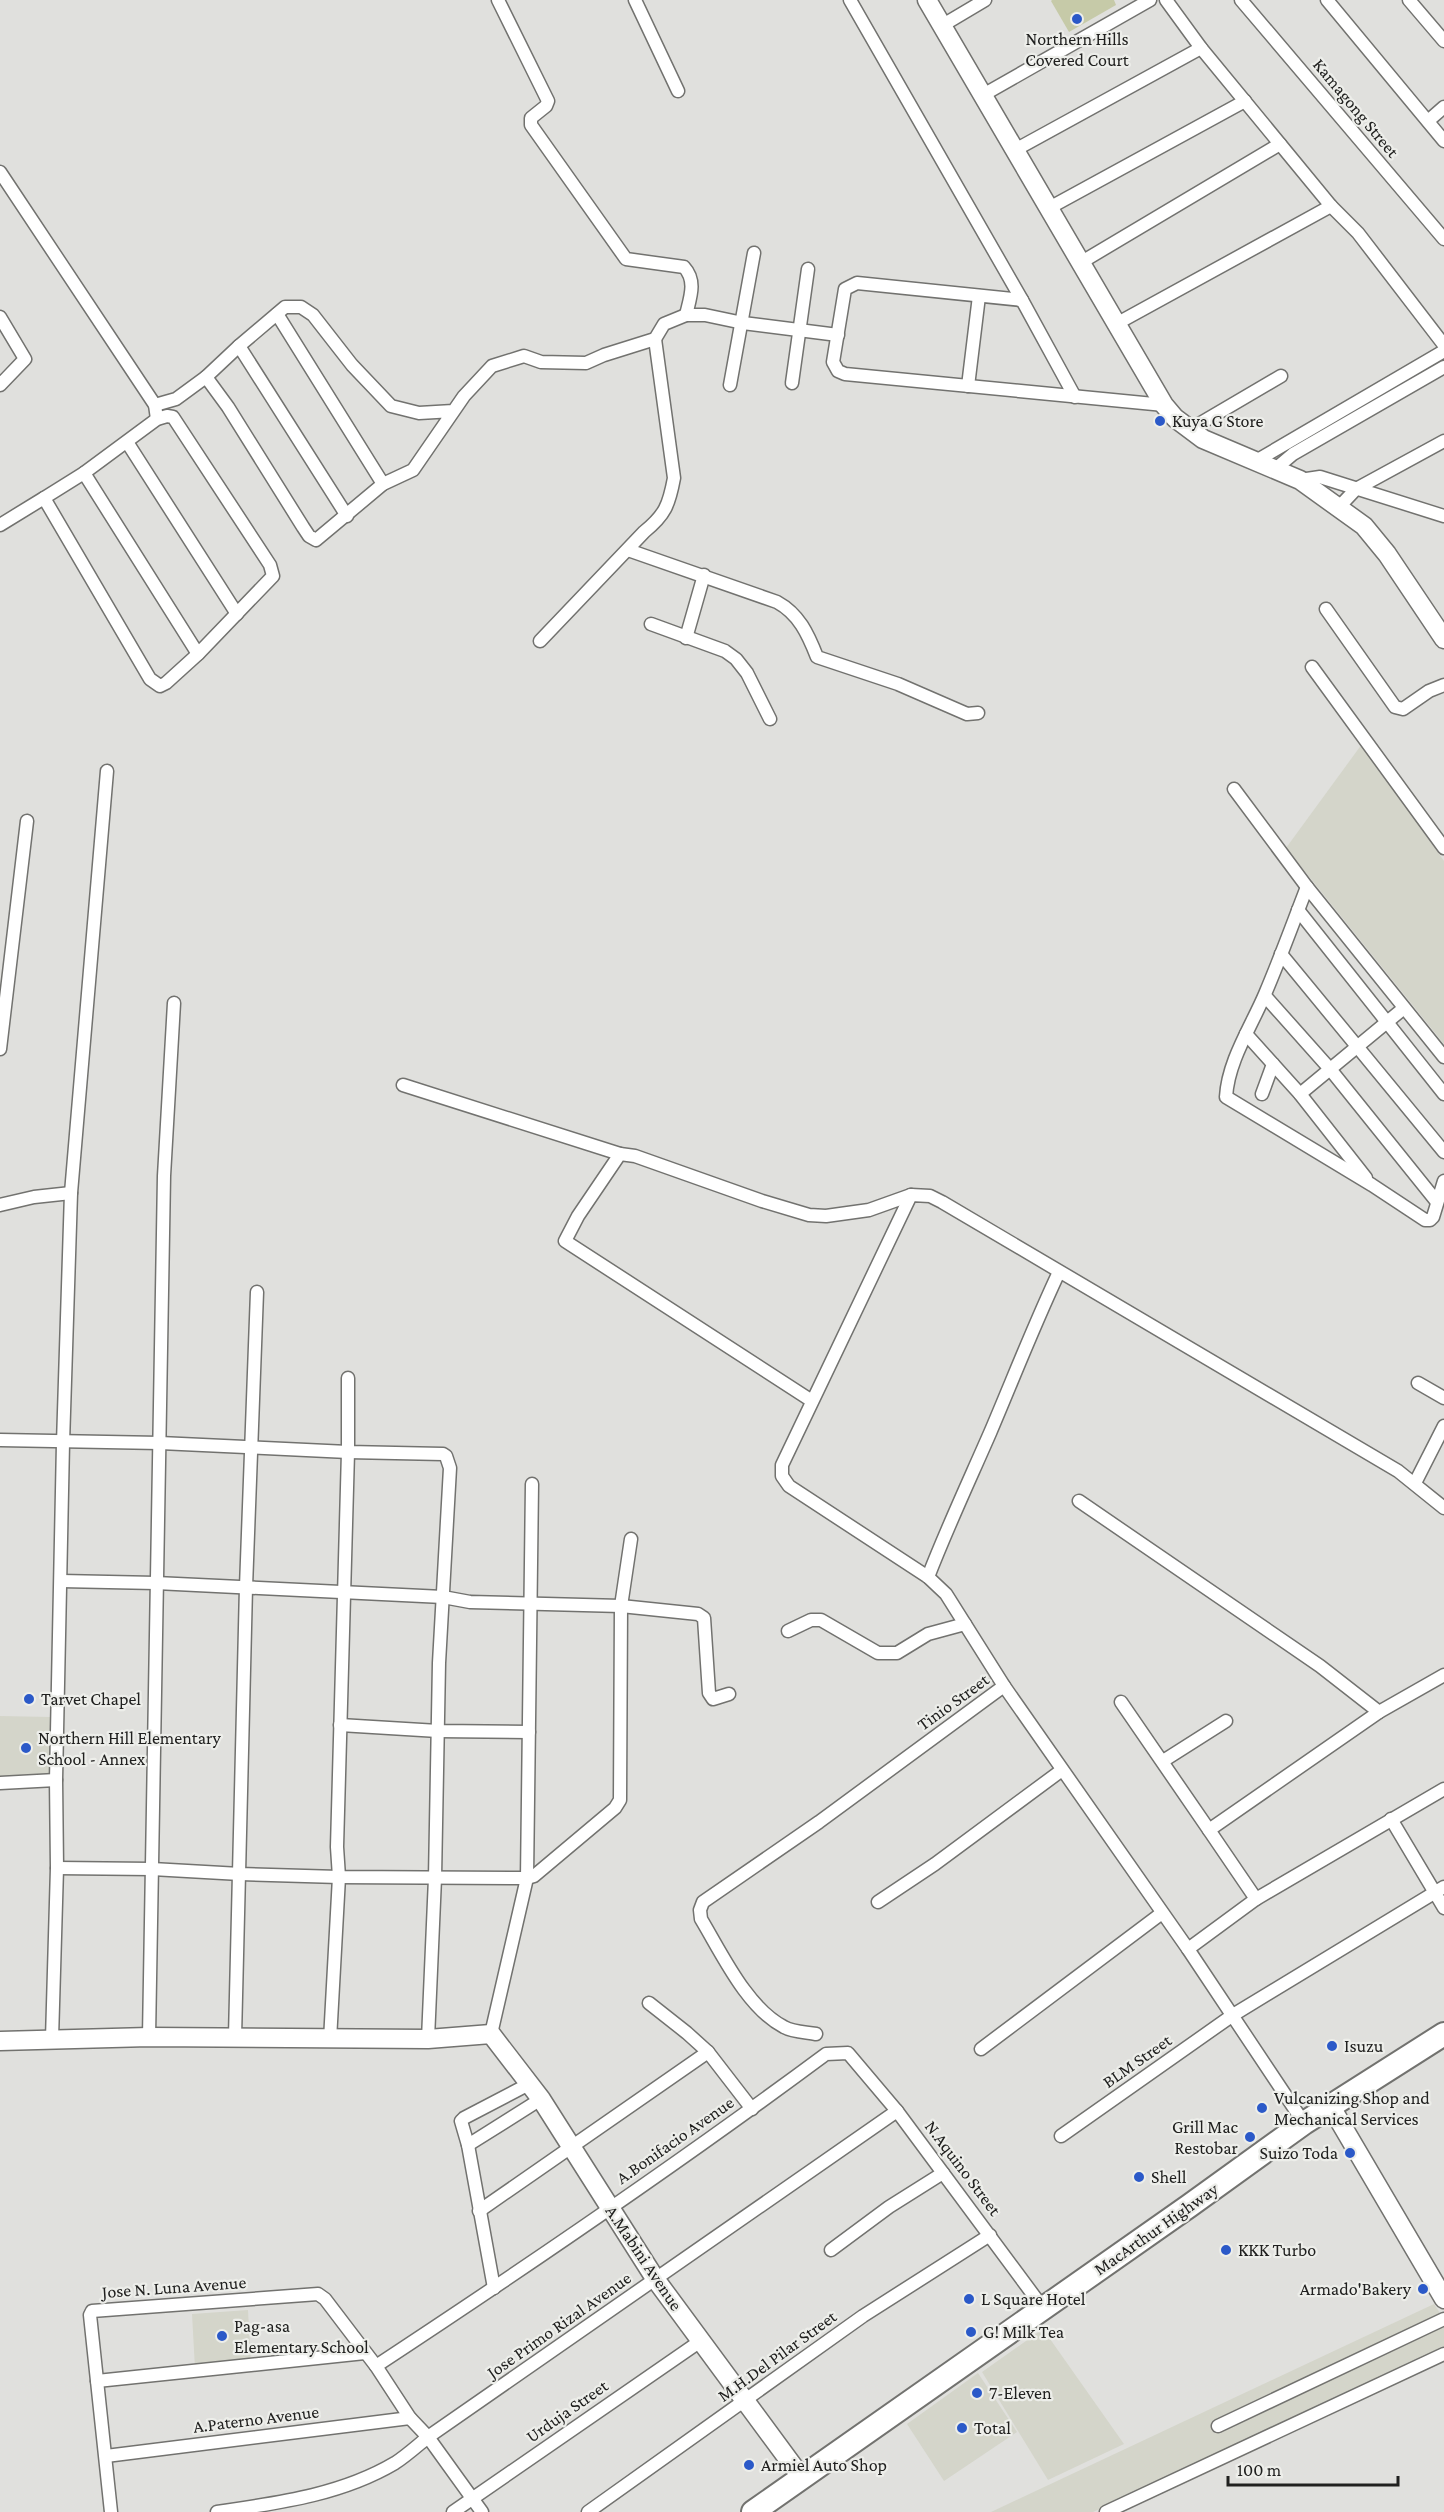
<svg xmlns="http://www.w3.org/2000/svg" width="1444" height="2512" viewBox="0 0 1444 2512" font-family="'Crimson Pro',serif">
<rect width="100%" height="100%" fill="#e0e0dd"/>
<g fill="#d4d5ca">
<path d="M 1362,744 L 1444,861 L 1444,1044 L 1286,848 Z"/>
<path d="M 0,1716 L 52,1717 L 51,1780 L 0,1779 Z"/>
<path d="M 1434,2304 L 1444,2319 L 1444,2350 L 1093,2512 L 991,2512 Z"/>
<path d="M 248,2310 L 251,2364 L 195,2369 L 192,2314 Z"/>
<path d="M 1043,2329 L 1124,2444 L 1048,2480 L 982,2372 Z"/>
<path d="M 978,2373 L 1017,2432 L 944,2481 L 907,2424 Z"/>
</g>
<path fill="#c6caa8" d="M 1052,0 L 1114,0 L 1116,5 L 1069,32 L 1051,1 Z"/>
<g fill="none" stroke-linecap="round" stroke-linejoin="round">
<g stroke="#72726f" stroke-width="15">
<g id="street">
<path d="M 498,0 L 548,101 L 546,106 L 531,118 L 531,125 L 626,259 L 684,267 C 697,281 690,298 686,315"/>
<path d="M 635,0 L 678,91"/>
<path d="M 850,0 L 1022,300 L 1075,397"/>
<path d="M 1166,0 L 1201,48 L 1331,206 L 1358,233 L 1444,345"/>
<path d="M 1241,0 L 1444,239"/>
<path d="M 1327,0 L 1444,141"/>
<path d="M 1409,0 L 1444,41"/>
<path d="M 943,25 L 985,0"/>
<path d="M 983,95 L 1150,0"/>
<path d="M 1428,121 L 1444,107"/>
<path d="M 1015,150 L 1201,48"/>
<path d="M 0,172 L 155,405 L 157,419"/>
<path d="M 1049,208 L 1245,101"/>
<path d="M 1080,263 L 1280,144"/>
<path d="M 1022,300 L 857,283 L 845,289 L 833,362 L 838,371 L 845,374 L 1164,405"/>
<path d="M 277,314 L 383,484"/>
<path d="M 0,317 L 25,359 L 0,385"/>
<path d="M 1116,324 L 1331,206"/>
<path d="M 239,346 L 347,516"/>
<path d="M 792,383 L 808,269"/>
<path d="M 730,385 L 754,253"/>
<path d="M 968,386 L 979,296"/>
<path d="M 155,405 L 176,399 L 206,377"/>
<path d="M 453,411 L 419,413 L 391,406 L 352,365 L 313,315 L 301,307 L 285,307 L 239,346 L 206,377 L 228,407 L 303,527 L 309,536 L 316,540 L 383,484 L 413,470 L 464,396 L 492,366 L 524,356 L 541,362 L 586,363 L 604,355 L 655,339 L 664,324 L 686,315 L 705,315 L 743,323 L 838,335"/>
<path d="M 167,416 L 173,417 L 270,565 L 273,576 L 198,654 L 166,683 L 160,686 L 150,679 L 44,498 L 84,473 L 157,419 Z"/>
<path d="M 1189,430 L 1281,376"/>
<path d="M 127,442 L 237,614"/>
<path d="M 1256,461 L 1444,351"/>
<path d="M 1274,470 L 1293,454 L 1444,367"/>
<path d="M 84,473 L 198,654"/>
<path d="M 1300,480 L 1320,477 L 1444,516"/>
<path d="M 1339,507 L 1356,489 L 1444,441"/>
<path d="M 0,525 L 44,498"/>
<path d="M 628,550 L 777,602 C 799,614 808,634 817,657 L 898,684 L 967,714 L 978,713"/>
<path d="M 1326,609 L 1395,707 L 1403,709 L 1429,691 L 1444,685"/>
<path d="M 651,624 L 725,651 L 736,659 L 747,673 L 770,719"/>
<path d="M 686,638 L 704,575"/>
<path d="M 540,641 L 644,532 C 665,515 669,505 674,478 L 655,339"/>
<path d="M 1312,667 L 1444,848"/>
<path d="M 1234,789 L 1307,887 L 1444,1057"/>
<path d="M 1307,887 C 1293,923 1280,959 1265,994 C 1251,1027 1228,1061 1226,1097 L 1372,1185 L 1425,1220 L 1430,1220 L 1433,1217 L 1444,1181"/>
<path d="M 1298,910 L 1444,1094"/>
<path d="M 1281,954 L 1444,1152"/>
<path d="M 1265,996 L 1330,1069 L 1437,1202"/>
<path d="M 1246,1034 L 1300,1094 L 1366,1178"/>
<path d="M 0,1049 L 27,821"/>
<path d="M 403,1085 L 620,1154"/>
<path d="M 1262,1094 L 1273,1064"/>
<path d="M 1300,1094 L 1404,1008"/>
<path d="M 0,1205 L 34,1197 L 71,1193"/>
<path d="M 1418,1383 L 1444,1398"/>
<path d="M 812,1401 L 565,1241 L 578,1216 L 620,1154 L 635,1156 L 762,1201 L 809,1215 L 826,1216 L 869,1210 L 911,1195"/>
<path d="M 0,1440 L 160,1443 L 348,1452 L 443,1454 L 446,1456 L 450,1468 L 439,1663 L 435,1878 L 428,2039"/>
<path d="M 1415,1483 L 1444,1426"/>
<path d="M 1079,1501 L 1320,1666 L 1379,1712"/>
<path d="M 928,1577 C 947,1528 969,1481 990,1433 C 1013,1379 1034,1325 1059,1272"/>
<path d="M 61,1581 L 156,1583 L 443,1597 L 470,1602 L 621,1606 L 698,1614 L 704,1618 L 709,1693 L 713,1699 L 729,1694"/>
<path d="M 788,1631 L 811,1620 L 821,1620 L 878,1653 L 897,1653 L 928,1634 L 965,1624"/>
<path d="M 1004,1686 L 946,1594 L 928,1577 L 789,1486 L 782,1476 L 782,1465 L 911,1195 L 930,1196 L 942,1202 L 1398,1471 L 1444,1508"/>
<path d="M 1121,1702 L 1209,1830"/>
<path d="M 340,1725 L 438,1731 L 529,1732"/>
<path d="M 1163,1761 L 1226,1721"/>
<path d="M 0,1783 L 56,1780"/>
<path d="M 1391,1819 L 1444,1908"/>
<path d="M 57,1868 L 152,1869 L 240,1874 L 339,1877 L 527,1878 L 534,1876 L 615,1808 L 620,1800 L 621,1606 L 631,1539"/>
<path d="M 1256,1899 L 1209,1830 L 1379,1712 L 1444,1675"/>
<path d="M 878,1902 L 935,1864 L 1062,1770"/>
<path d="M 1188,1949 L 1256,1899 L 1444,1789"/>
<path d="M 649,2003 L 687,2033 L 708,2052 L 752,2109"/>
<path d="M 491,2034 L 527,1878 L 532,1484"/>
<path d="M 816,2034 C 805,2032 793,2032 784,2027 C 747,2008 722,1954 701,1919 L 700,1910 L 703,1902 L 819,1822 L 1004,1686 L 1188,1949 L 1304,2123"/>
<path d="M 149,2037 L 164,1176 L 174,1003"/>
<path d="M 235,2037 L 246,1587 L 257,1292"/>
<path d="M 52,2039 L 57,1868 L 56,1780 L 63,1443 L 71,1193 L 107,771"/>
<path d="M 330,2040 L 339,1877 L 337,1847 L 348,1452 L 348,1378"/>
<path d="M 981,2049 L 1162,1913"/>
<path d="M 1061,2136 L 1233,2015 L 1444,1887"/>
<path d="M 468,2145 L 541,2099"/>
<path d="M 479,2211 L 708,2052"/>
<path d="M 831,2250 L 889,2207 L 943,2173"/>
<path d="M 494,2288 L 468,2145 L 461,2121 L 464,2118 L 529,2084"/>
<path d="M 376,2366 C 528,2266 679,2163 826,2054 L 848,2053 L 897,2111 L 1043,2308"/>
<path d="M 97,2381 L 365,2353"/>
<path d="M 1218,2426 L 1444,2319"/>
<path d="M 106,2456 L 410,2418"/>
<path d="M 111,2512 L 90,2315 L 92,2311 L 318,2294 L 325,2299 L 376,2366 L 410,2418 L 428,2437 L 482,2512"/>
<path d="M 217,2512 C 278,2503 341,2495 395,2463 C 406,2456 417,2446 428,2437 L 897,2111"/>
<path d="M 453,2512 L 702,2340"/>
<path d="M 588,2512 L 863,2316 L 990,2235"/>
<path d="M 1106,2512 L 1444,2354"/>
</g>
</g>
<g stroke="#72726f" stroke-width="21">
<g id="secondary">
<path d="M 927,0 L 1164,405 L 1175,418 L 1203,439 L 1300,480 L 1364,526 L 1387,554 L 1444,639"/>
<path d="M 0,2041 L 149,2037 L 428,2039 L 491,2034 L 541,2099 L 656,2280 L 802,2478"/>
<path d="M 1330,2105 L 1444,2299"/>
</g>
</g>
<g stroke="#72726f" stroke-width="26">
<path id="highway" d="M 753,2512 L 1189,2206 L 1304,2123 L 1444,2034"/>
</g>
<use href="#street" stroke="#fff" stroke-width="12"/>
<use href="#secondary" stroke="#fff" stroke-width="18"/>
<use href="#highway" stroke="#fff" stroke-width="22"/>
</g>
<g fill="#2b59c8" stroke="#edeeea" stroke-width="2">
<circle cx="1077" cy="19" r="6"/>
<circle cx="1160" cy="421" r="6"/>
<circle cx="29" cy="1699" r="6"/>
<circle cx="26" cy="1748" r="6"/>
<circle cx="1332" cy="2046" r="6"/>
<circle cx="1262" cy="2108" r="6"/>
<circle cx="1250" cy="2137" r="6"/>
<circle cx="1350" cy="2153" r="6"/>
<circle cx="1139" cy="2177" r="6"/>
<circle cx="1226" cy="2250" r="6"/>
<circle cx="1423" cy="2289" r="6"/>
<circle cx="969" cy="2299" r="6"/>
<circle cx="971" cy="2332" r="6"/>
<circle cx="222" cy="2336" r="6"/>
<circle cx="977" cy="2393" r="6"/>
<circle cx="962" cy="2428" r="6"/>
<circle cx="749" cy="2465" r="6"/>
</g>
<g text-anchor="middle" dominant-baseline="central" stroke-width="4.5" stroke-linejoin="round" paint-order="stroke">
<g font-size="18" fill="#20201f" stroke="#edeeea" text-anchor="start">
<text x="1077" y="39" text-anchor="middle">Northern Hills<tspan x="1077" dy="21">Covered Court</tspan></text>
<text x="1172" y="421">Kuya G Store</text>
<text x="41" y="1699">Tarvet Chapel</text>
<text x="38" y="1738">Northern Hill Elementary<tspan x="38" dy="21">School - Annex</tspan></text>
<text x="1344" y="2046">Isuzu</text>
<text x="1274" y="2098">Vulcanizing Shop and<tspan x="1274" dy="21">Mechanical Services</tspan></text>
<text x="1238" y="2127" text-anchor="end">Grill Mac<tspan x="1238" dy="21">Restobar</tspan></text>
<text x="1338" y="2153" text-anchor="end">Suizo Toda</text>
<text x="1151" y="2177">Shell</text>
<text x="1238" y="2250">KKK Turbo</text>
<text x="1411" y="2289" text-anchor="end">Armado'Bakery</text>
<text x="981" y="2299">L Square Hotel</text>
<text x="234" y="2326">Pag-asa<tspan x="234" dy="21">Elementary School</tspan></text>
<text x="983" y="2332">G! Milk Tea</text>
<text x="989" y="2393">7-Eleven</text>
<text x="974" y="2428">Total</text>
<text x="761" y="2465">Armiel Auto Shop</text>
</g>
<g font-size="18" fill="#20201f" stroke="#edeeea">
<text transform="translate(1356 108) rotate(50)">Kamagong Street</text>
<text transform="translate(953 1702) rotate(-36)">Tinio Street</text>
<text transform="translate(1137 2061) rotate(-35)">BLM Street</text>
<text transform="translate(675 2140) rotate(-35)">A.Bonifacio Avenue</text>
<text transform="translate(963 2168) rotate(53)">N.Aquino Street</text>
<text transform="translate(1156 2229) rotate(-35)">MacArthur Highway</text>
<text transform="translate(644 2258) rotate(56)">A.Mabini Avenue</text>
<text transform="translate(174 2287) rotate(-4)">Jose N. Luna Avenue</text>
<text transform="translate(559 2325) rotate(-35)">Jose Primo Rizal Avenue</text>
<text transform="translate(777 2356) rotate(-36)">M.H.Del Pilar Street</text>
<text transform="translate(567 2411) rotate(-35)">Urduja Street</text>
<text transform="translate(256 2419) rotate(-7)">A.Paterno Avenue</text>
</g>
</g>
<path d="M1228 2476v9h170v-9" fill="none" stroke="#20201f" stroke-width="3"/>
<text x="1237" y="2476" font-size="18" fill="#20201f" stroke="#edeeea" stroke-width="4.5" paint-order="stroke">100 m</text>
</svg>
